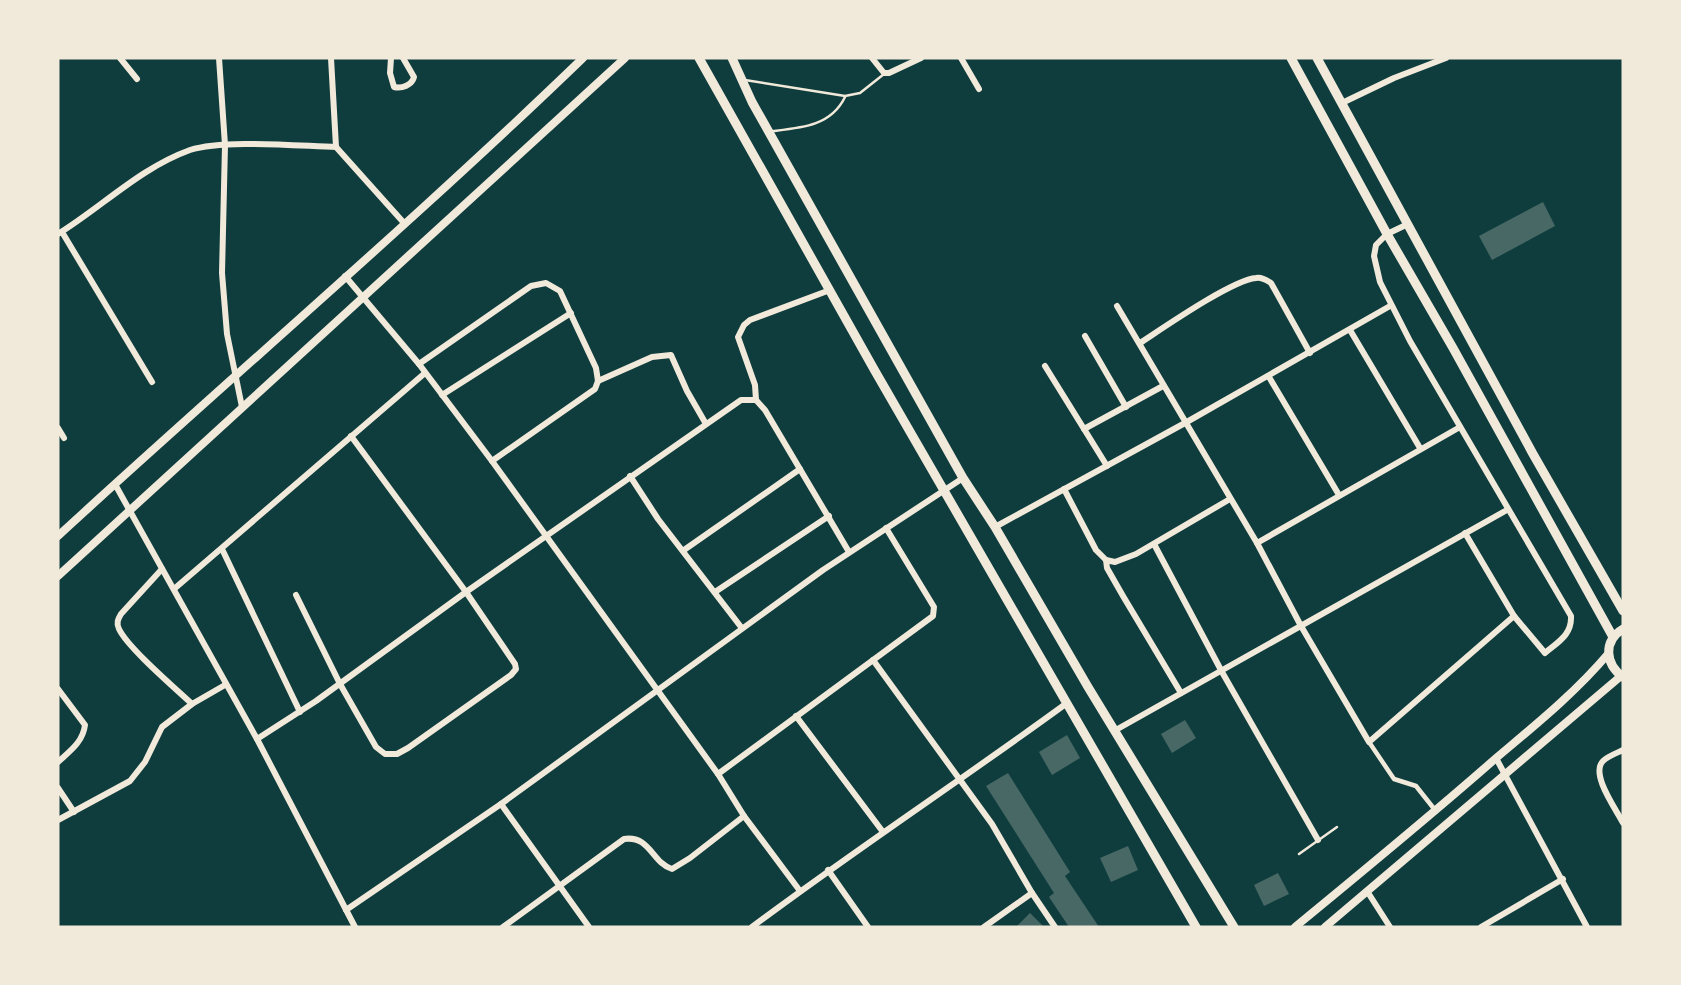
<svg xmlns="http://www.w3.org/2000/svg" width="1681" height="985" viewBox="0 0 1681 985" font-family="'PT Sans Narrow',sans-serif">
<rect width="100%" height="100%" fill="#0f3d3e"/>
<g fill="#486865">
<path d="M 1543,202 L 1555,226 L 1492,260 L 1479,236 Z"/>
<path d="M 1185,720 L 1196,738 L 1172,753 L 1161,734 Z"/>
<path d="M 1067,735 L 1080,758 L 1052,775 L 1039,752 Z"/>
<path d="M 1008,773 L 1070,872 L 1065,876 L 1099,927 L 1069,927 L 1049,897 L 1054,893 L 986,786 Z"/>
<path d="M 1128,846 L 1138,870 L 1111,882 L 1100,858 Z"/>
<path d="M 1278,873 L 1289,894 L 1264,906 L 1254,885 Z"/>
<path d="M 1030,913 L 1044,927 L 1016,927 Z"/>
</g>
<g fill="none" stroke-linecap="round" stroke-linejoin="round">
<g stroke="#f1e9da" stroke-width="2.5">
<path d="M 745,80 L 845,96 L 860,93 L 884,74"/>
<path d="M 773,131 C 801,128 831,126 845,97"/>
<path d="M 1299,854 L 1337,827"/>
</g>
<path stroke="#f1e9da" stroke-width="4.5" d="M 1369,742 L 1394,779 L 1416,786 L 1435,810"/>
<g stroke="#f1e9da" stroke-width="6">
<path d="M 120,58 L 137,79"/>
<path d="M 219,58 L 225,145 L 222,273 L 227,334 L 242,407"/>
<path d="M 331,58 L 336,147 L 404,223"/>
<path d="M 391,58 L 390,73 L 394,87 C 402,89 412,85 414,77 L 403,58"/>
<path d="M 872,58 L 884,73 L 889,73 L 921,58"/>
<path d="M 961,58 L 979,89"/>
<path d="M 1342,103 L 1394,78 L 1446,58"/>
<path d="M 1408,224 L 1387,234 L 1376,245 L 1374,256 L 1380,282 L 1410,341 L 1571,616 C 1572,635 1558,642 1545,653 L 1514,616 L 1465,533"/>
<path d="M 62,232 L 152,382"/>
<path d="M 58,234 C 102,207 140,168 190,150 C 223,139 299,146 336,147"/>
<path d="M 345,276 L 419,364 L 492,461 L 718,774 L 744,816 L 800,891"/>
<path d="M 1117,306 L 1257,543 L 1301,626 L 1369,742 L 1514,616"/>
<path d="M 1350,330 L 1420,448"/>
<path d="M 1085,336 L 1126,407"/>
<path d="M 1140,343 C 1163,328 1232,280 1256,278 C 1262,277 1266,280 1271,283 L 1310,353"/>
<path d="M 419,364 L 531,286 L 546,283 L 560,291 L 596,368 L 598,381 L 595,389 L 492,461"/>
<path d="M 1045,366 L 1107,466"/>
<path d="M 1269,377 L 1339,495"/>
<path d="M 598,381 L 652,357 L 671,355 L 687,391 L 706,424"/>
<path d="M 442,395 L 571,313"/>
<path d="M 756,400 L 755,385 L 738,337 L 744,325 L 750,320 L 830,290"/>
<path d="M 58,428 L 64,438"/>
<path d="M 1084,429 L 1163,386"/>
<path d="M 630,476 L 658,519 L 741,627"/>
<path d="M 116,486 L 257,739 L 355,927"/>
<path d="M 1064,489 L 1096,550 L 1106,560 L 1115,562 L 1136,554 L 1230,499"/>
<path d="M 995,527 L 1185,423 L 1390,306"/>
<path d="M 1257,543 L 1460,427"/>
<path d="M 1154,544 L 1222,672 L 1318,840"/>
<path d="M 222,549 L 300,712"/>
<path d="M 684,550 L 800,469"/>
<path d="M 1106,560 L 1107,568 L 1123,596 L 1181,693"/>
<path d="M 162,569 L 121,614 C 118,619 116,623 119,629 C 128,648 175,688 192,704"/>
<path d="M 174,589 L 425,373"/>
<path d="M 715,592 L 829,516"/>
<path d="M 296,595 L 340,684 L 376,747 L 385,754 L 397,754 L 408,748 L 511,675 L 516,669 L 515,664 L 466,592 L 351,436"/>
<path d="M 873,660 L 992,824 L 1032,893 L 1055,927"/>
<path d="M 58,689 L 85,725 C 83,742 70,751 58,762"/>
<path d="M 796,716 L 883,832"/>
<path d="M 1114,731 L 1507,510"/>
<path d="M 257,739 L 316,701 L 466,592 L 741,400 L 756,400 L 765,410 L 849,552"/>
<path d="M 1623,750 C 1617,753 1608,756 1603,761 C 1590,774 1616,809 1623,823"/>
<path d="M 1496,758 L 1587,927"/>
<path d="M 718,774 L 933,616 L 934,607 L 886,528"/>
<path d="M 58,788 L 74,812"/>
<path d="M 501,804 L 589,927"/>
<path d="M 58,820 L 130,781 L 145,762 L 162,727 L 192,704 L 225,685"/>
<path d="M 828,870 L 868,927"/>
<path d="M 1367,891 L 1390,927"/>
<path d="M 346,910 L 501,804 L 823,570 L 963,478"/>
<path d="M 503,927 L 624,839 C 650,835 652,863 672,869 L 690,858 L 744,816"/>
<path d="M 752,927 C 855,850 963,779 1067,703"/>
<path d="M 984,927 L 1032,893"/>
<path d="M 1481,927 L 1563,879"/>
</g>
<g stroke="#f1e9da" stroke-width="8">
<path d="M 58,536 C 232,376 413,222 583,58"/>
<path d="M 58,576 L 625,58"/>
<path d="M 1295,927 C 1362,872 1429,817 1495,759 C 1534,726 1574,694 1608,654"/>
<path d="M 1325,927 L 1621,676"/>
</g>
<g stroke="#f1e9da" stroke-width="9">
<path d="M 699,58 L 875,371 L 1196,927"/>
<path d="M 732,58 L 752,102 L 963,478 L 995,527 L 1088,687 L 1234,927"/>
<path d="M 1291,58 L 1387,234 L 1453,348 L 1613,637"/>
<path d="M 1317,58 L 1533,454 L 1623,611"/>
<path d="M 1623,629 C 1603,641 1605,664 1623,677"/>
</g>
</g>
<rect width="1681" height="985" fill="none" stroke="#f1e9da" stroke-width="119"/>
</svg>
